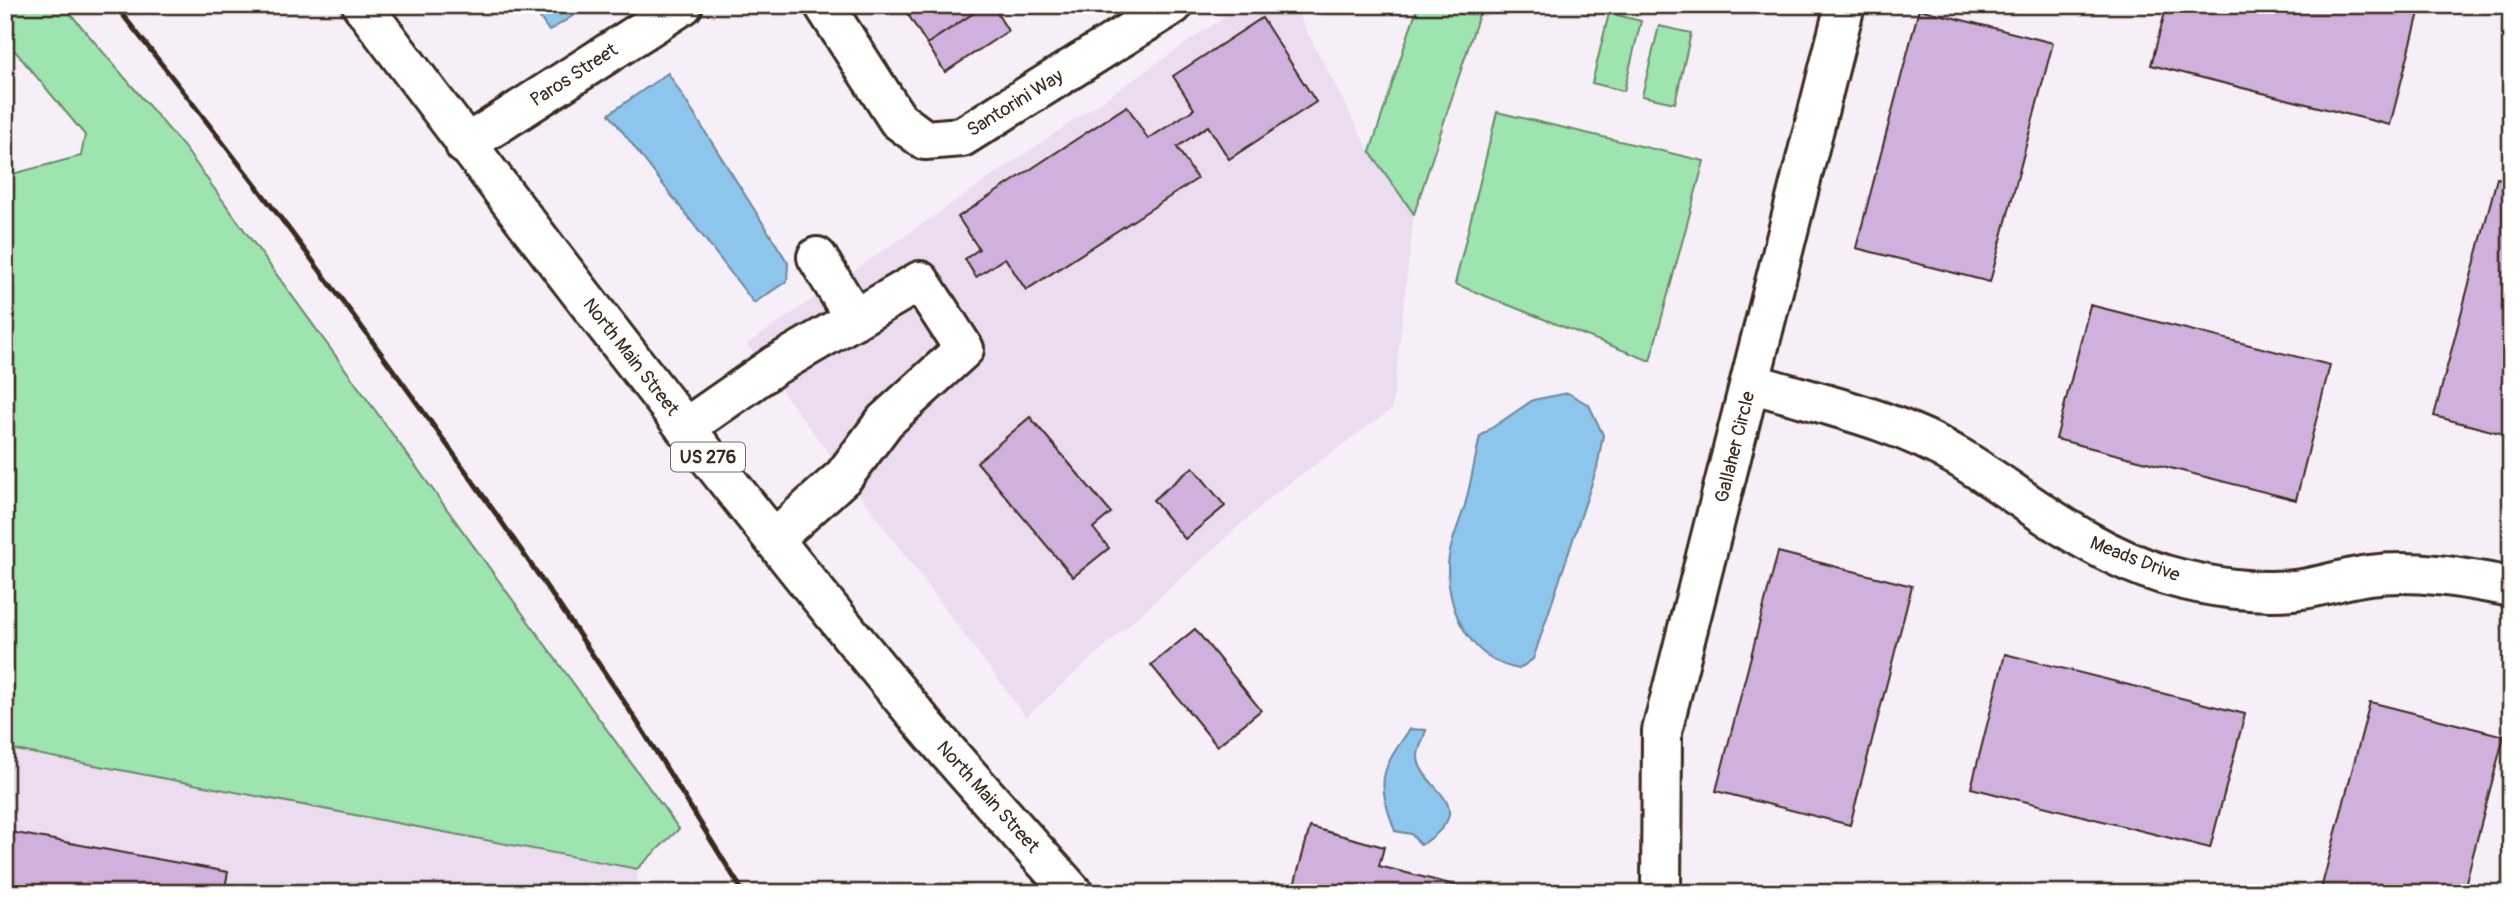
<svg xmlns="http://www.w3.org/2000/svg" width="2516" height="898" viewBox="0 0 2516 898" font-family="Pangolin,sans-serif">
<rect width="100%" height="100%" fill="#f6eff8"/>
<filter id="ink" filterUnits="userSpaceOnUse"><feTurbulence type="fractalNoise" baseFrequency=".0143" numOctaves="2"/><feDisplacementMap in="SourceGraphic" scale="14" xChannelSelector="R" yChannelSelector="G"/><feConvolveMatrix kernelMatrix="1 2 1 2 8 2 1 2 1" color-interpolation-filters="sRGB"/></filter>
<g filter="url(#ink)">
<g fill="#ebdcf0">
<path d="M 1242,5 L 1293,5 L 1370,152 L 1414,214 L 1392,409 L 1277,492 L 1026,717 L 747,344 Z"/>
<path d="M 5,748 L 637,869 L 639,893 L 5,893 Z"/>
</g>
<g fill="#9de4b1" stroke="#6c8768" stroke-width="2">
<path d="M 5,5 L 63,5 L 184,147 L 679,829 L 637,869 L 5,748 L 5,176 L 81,156 L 85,135 L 5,39 Z"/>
<path d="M 1418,5 L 1482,5 L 1414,214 L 1370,152 Z"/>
<path d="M 1609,13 L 1641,21 L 1624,91 L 1592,83 Z"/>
<path d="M 1659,26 L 1691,33 L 1675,103 L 1642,96 Z"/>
<path d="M 1497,112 L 1704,161 L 1650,361 L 1455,284 Z"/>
</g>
<g fill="#8dc5ec" stroke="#6c879a" stroke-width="2">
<path d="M 531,5 L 590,5 L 549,31 Z"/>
<path d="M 668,73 L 788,263 L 787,281 L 754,303 L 609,114 Z"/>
<path d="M 1568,393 L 1589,405 L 1603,435 L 1597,468 L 1533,659 L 1519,669 C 1472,661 1448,614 1448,568 C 1448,548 1459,524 1465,505 C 1471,482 1475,459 1480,436 L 1533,400 Z"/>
<path d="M 1410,729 L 1426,730 C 1424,738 1418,749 1418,756 C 1418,789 1486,804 1421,845 L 1411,834 L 1395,831 C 1376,780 1380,771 1410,729 Z"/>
</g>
<g fill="#d0b0dc" stroke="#3b2a1e" stroke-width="2">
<path d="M 902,5 L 925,5 L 909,16 Z"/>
<path d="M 925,5 L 986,5 L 927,44 L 909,16 Z"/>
<path d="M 986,5 L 992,5 L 1008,31 L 945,72 L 927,44 Z"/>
<path d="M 2167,5 L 2421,5 L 2390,125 L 2151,65 Z"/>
<path d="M 1919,9 L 2053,43 L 1990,282 L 1856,248 Z"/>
<path d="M 1262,18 L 1316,102 L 1229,159 L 1208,126 L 1177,147 L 1197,179 L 1026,290 L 1005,258 L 976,277 L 965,259 L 979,249 L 958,217 L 1127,106 L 1148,139 L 1194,109 L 1173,76 Z"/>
<path d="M 2497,178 L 2511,181 L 2511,436 L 2434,416 Z"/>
<path d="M 2090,305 L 2330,365 L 2296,500 L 2056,439 Z"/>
<path d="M 1030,417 L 1111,513 L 1093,528 L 1109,548 L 1073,577 L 977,462 Z"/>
<path d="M 1193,467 L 1225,506 L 1185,539 L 1153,500 Z"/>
<path d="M 1778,552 L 1912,586 L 1850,825 L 1716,791 Z"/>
<path d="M 1195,629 L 1261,710 L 1217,746 L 1151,665 Z"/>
<path d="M 2005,654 L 2245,714 L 2210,848 L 1971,788 Z"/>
<path d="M 2370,702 L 2504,736 L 2463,893 L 2320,893 Z"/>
<path d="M 1310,827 L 1384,847 L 1379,866 L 1470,889 L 1469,893 L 1292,893 Z"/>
<path d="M 5,831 L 228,872 L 224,893 L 5,893 Z"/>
</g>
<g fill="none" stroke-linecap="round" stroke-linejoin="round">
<g stroke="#3b2a1e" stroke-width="44">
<g id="minor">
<path d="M 824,5 L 898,120 L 925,140 L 962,137 L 1173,5"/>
<path d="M 465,145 L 683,5"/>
<path d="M 817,257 L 855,319"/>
<path d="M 1751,383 C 1821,404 1896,419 1960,458 C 2030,501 2083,550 2165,575 C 2207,587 2259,595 2302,589 C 2324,586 2346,578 2369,575 C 2416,569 2465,578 2511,587"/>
<path d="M 685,428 L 774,366 L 920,281 L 964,349 L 885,421 L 844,476 L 774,539"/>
<path d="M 1661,893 L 1662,731 L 1845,5"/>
</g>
</g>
<g stroke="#3b2a1e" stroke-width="44">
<path id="major" d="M 362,5 C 543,246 726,485 918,717 C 968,777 1021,834 1073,893"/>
</g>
<use href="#minor" stroke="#fff" stroke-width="38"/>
<use href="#major" stroke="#fff" stroke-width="38"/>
<path stroke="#3b2a1e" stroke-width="5" d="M 115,5 C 293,228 461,457 619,694 C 662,759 702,827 744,893"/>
</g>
</g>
<g text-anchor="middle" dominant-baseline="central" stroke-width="7" stroke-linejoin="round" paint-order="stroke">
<rect fill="#fff" stroke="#766a62" stroke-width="2" x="671" y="442.5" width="74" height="29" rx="5"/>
<g font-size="18" font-weight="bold" fill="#3b2a1e">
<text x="708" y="457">US 276</text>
</g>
<g font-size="19" fill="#3b2a1e" stroke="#fff">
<text transform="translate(574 75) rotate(-33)">Paros Street</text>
<text transform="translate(1015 103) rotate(-32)">Santorini Way</text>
<text transform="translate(631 357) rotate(52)">North Main Street</text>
<text transform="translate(1735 447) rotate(-76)">Gallaher Circle</text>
<text transform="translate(2135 559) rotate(21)">Meads Drive</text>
<text transform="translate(988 797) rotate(48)">North Main Street</text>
</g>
</g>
<rect width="2516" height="898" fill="none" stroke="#fff" stroke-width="28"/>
<rect x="14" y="14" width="2488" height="870" fill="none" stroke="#3b2a1e" stroke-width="2.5" filter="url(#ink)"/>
</svg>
